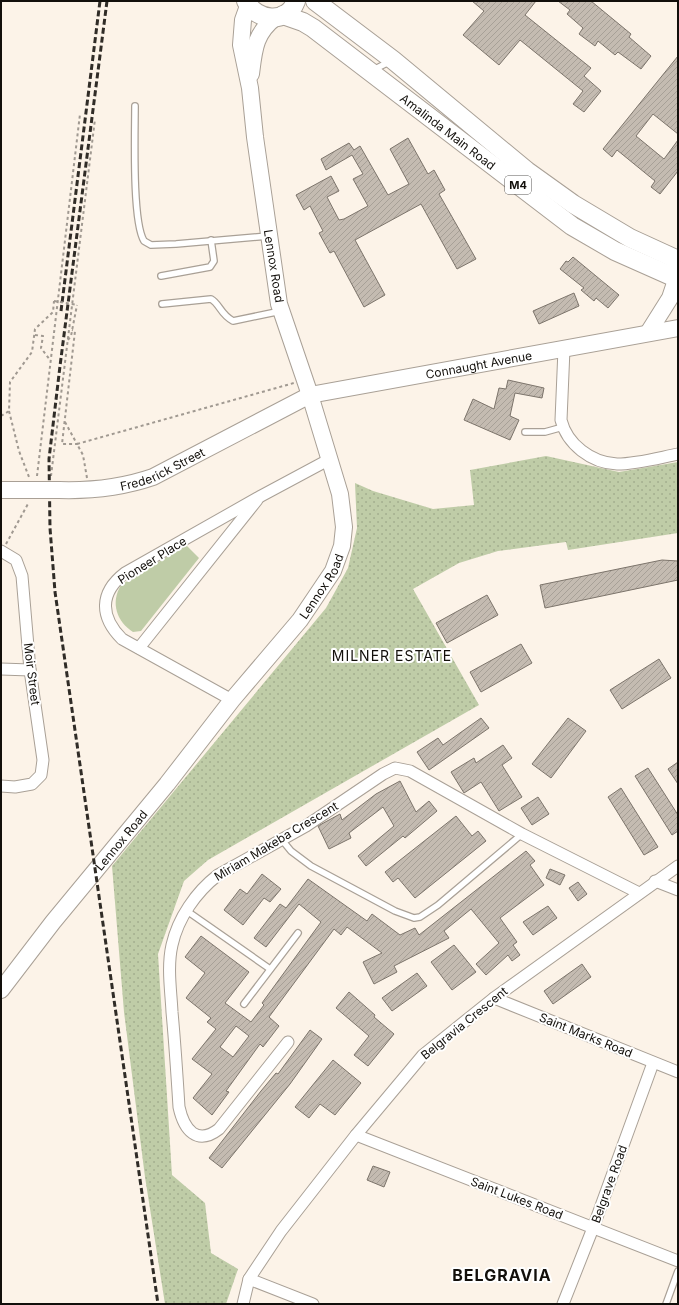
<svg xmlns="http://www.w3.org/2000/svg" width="679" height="1305" viewBox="0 0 679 1305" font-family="Inter,sans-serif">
<defs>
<pattern id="grass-dots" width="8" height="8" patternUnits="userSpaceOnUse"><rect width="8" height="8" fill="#bfcca7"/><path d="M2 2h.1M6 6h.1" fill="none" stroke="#a3ae8e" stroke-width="1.8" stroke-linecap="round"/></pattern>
<pattern id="building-hatch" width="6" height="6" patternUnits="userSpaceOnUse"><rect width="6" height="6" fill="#c4bbb1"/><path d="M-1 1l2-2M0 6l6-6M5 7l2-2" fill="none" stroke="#a7a097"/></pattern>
</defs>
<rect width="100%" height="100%" fill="#fcf3e8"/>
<path fill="url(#grass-dots)" d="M 546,456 L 619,472 L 678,462 L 678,533 L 568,550 L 566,542 L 498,551 L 459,563 L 413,589 L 479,705 L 208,860 L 184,881 L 158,954 L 172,1175 L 205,1203 L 211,1253 L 238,1269 L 226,1304 L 165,1304 L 145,1177 L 124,1012 L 112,866 L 326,608 L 348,568 L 357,528 L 355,483 L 373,491 L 433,509 L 474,505 L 470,470 Z"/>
<path fill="#bfcca7" d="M 186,545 L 199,558 L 141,631 L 133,632 C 117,622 110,603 121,585 Z"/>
<g fill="url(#building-hatch)" stroke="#7c746b" fill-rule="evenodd">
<path d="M 472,1 L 536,1 L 525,15 L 591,68 L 584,76 L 601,91 L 584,112 L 573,104 L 583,91 L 520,40 L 499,65 L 463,35 L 484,11 Z"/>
<path d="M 558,1 L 591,1 L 631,34 L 629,37 L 651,56 L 641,69 L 618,52 L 615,55 L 598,41 L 595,46 L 579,34 L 583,28 L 567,14 L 570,10 Z"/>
<path d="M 678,56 L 678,134 L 653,114 L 636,136 L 664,159 L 678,140 L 678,171 L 660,194 L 651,187 L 655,181 L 617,150 L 612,157 L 603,149 Z"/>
<path d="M 408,138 L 428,174 L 434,170 L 445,190 L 439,194 L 476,259 L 457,269 L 421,204 L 355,240 L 385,295 L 364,307 L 334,251 L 330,253 L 319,233 L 323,231 L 310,206 L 304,210 L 296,195 L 331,176 L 339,191 L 327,197 L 339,220 L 344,219 L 368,206 L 353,179 L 363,174 L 352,155 L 326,170 L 321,159 L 349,143 L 354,150 L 360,146 L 388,195 L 409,184 L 390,149 Z"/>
<path d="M 573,257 L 619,295 L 608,308 L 596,298 L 594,301 L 581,290 L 584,288 L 560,269 L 566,261 L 568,262 Z"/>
<path d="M 574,293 L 579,306 L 539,324 L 533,311 Z"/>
<path d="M 508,380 L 544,388 L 542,398 L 515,393 L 510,416 L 519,420 L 510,440 L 464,420 L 473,399 L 494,409 L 499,388 L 506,389 Z"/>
<path d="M 662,560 L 678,561 L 678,580 L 545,608 L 540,585 Z"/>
<path d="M 487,595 L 498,615 L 447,643 L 436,623 Z"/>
<path d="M 521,644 L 532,663 L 481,692 L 470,672 Z"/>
<path d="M 659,659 L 671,678 L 622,709 L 610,690 Z"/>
<path d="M 481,718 L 489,728 L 429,770 L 417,752 L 438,738 L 443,745 Z"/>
<path d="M 568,718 L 586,731 L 551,778 L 532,764 Z"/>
<path d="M 503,745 L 512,758 L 502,765 L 522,797 L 499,811 L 481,782 L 464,793 L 451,772 L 474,758 L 476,763 Z"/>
<path d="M 678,762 L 678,784 L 668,769 Z"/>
<path d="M 648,768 L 678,815 L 678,831 L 672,835 L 635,776 Z"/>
<path d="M 400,781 L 416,812 L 429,801 L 437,811 L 405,838 L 403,836 L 366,866 L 358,856 L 394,826 L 383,807 L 349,833 L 351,838 L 329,849 L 318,826 L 340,814 L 342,820 L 376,794 Z"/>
<path d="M 621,788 L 658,847 L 644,855 L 608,797 Z"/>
<path d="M 538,797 L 549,814 L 532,825 L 521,808 Z"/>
<path d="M 456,816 L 472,836 L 478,831 L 486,841 L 415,898 L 398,878 L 393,882 L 385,872 Z"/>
<path d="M 526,851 L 535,861 L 530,865 L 544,885 L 500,918 L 517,942 L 513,945 L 520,955 L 512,961 L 508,955 L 486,975 L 476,964 L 499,943 L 471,909 L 444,931 L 449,938 L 394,966 L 397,972 L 374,984 L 363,962 L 382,953 L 347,927 L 341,935 L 334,929 L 269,1017 L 279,1026 L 263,1047 L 260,1044 L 226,1091 L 229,1092 L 212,1115 L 193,1098 L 212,1074 L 192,1059 L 216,1029 L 207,1022 L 211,1018 L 186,998 L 205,973 L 185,957 L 201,936 L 249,972 L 225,1003 L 251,1022 L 264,1005 L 262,1003 L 321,922 L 299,904 L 266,947 L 254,938 L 280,904 L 286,908 L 308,879 L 367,921 L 372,914 L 400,935 L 415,928 L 419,935 ZM 236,1026 L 249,1036 L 233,1057 L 220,1047 Z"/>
<path d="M 550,869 L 565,875 L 560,885 L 546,878 Z"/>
<path d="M 262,874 L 281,889 L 270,902 L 264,898 L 243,925 L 224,910 L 240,889 L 247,894 Z"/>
<path d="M 578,882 L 587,894 L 578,901 L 569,888 Z"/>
<path d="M 548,906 L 557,918 L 533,935 L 523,922 Z"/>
<path d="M 454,945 L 476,972 L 452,990 L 431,962 Z"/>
<path d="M 582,964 L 591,977 L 553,1004 L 544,991 Z"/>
<path d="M 417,973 L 427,986 L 392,1011 L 382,998 Z"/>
<path d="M 349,992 L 375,1015 L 374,1017 L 394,1034 L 368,1066 L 354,1055 L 369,1036 L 336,1008 Z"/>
<path d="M 310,1030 L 322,1039 L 290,1084 L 222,1168 L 209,1158 L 261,1091 L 276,1073 L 278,1074 Z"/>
<path d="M 333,1060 L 361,1083 L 335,1115 L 320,1104 L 309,1118 L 295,1107 Z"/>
<path d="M 373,1166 L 390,1172 L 384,1187 L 367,1180 Z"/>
</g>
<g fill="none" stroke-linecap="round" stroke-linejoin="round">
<g stroke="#a9a096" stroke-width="8">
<g id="lane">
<path d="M 373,70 L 391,61"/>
<path d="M 135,106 C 135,133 132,221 144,241 L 151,245 L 176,244 L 268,236"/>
<path d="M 161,276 L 210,267 L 214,261 L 211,240"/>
<path d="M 162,304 L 211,299 C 220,304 220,314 233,321 L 281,311"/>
<path d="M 525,432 L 545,432 L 563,427"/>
<path d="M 282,840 L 291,851 L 311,866 L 395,911 L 414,918 L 420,917 L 438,905 L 522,834"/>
<path d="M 187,911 L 270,969"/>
<path d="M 244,1004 L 298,933"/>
<path d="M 666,1304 L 678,1271"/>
</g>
</g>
<g stroke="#a9a096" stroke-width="13">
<g id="street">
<path d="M 564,349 L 561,420 C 567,444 591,463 617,464 C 637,464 658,458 678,454"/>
<path d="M 1,551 L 16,560 L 22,576 L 30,670 L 43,760 L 41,775 L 32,784 L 15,787 L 1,786"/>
<path d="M 139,648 L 257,500"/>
<path d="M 1,669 L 30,670"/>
<path d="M 232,700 L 122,639 C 100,617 99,593 125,573 L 261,496 L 330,459"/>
<path d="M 655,881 L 678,890"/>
<path d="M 494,998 L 678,1072"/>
<path d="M 288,1042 L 219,1129 C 197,1146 184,1130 179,1107 C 177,1075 175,1044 172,1012 C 171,991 167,967 172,945 C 178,918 196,892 218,875 L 306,826 L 383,774 L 395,768 L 410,771 L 522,834 L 639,893"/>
<path d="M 356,1135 L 678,1261"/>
<path d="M 249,1279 L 313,1304"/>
<path d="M 243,1304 L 249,1279 L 281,1231 L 356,1135 L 423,1055 L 494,998 L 678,866"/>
<path d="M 563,1304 L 593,1228 L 653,1063"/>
</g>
</g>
<g stroke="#a9a096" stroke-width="18">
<g id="secondary">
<path d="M 251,74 C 254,49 255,33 276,17"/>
<path d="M 648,333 L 670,298 L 678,274"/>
<path d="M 1,490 L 31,490"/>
<path id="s1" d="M 59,490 C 92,491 121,488 153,477 L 310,395 L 678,328"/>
<path id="s2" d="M 1,990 L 53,922 L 167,784 L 232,700 L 300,620 L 333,571 L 342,546 L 344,527 L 340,494 L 310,395 L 279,304 L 255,137 L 250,88 L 241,45 L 243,20 L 248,6"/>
</g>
</g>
<g stroke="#a9a096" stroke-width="20">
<g id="primary">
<path d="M 246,1 C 256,21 287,25 296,1"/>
<path d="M 315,1 L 393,60 L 527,171 L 573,204 L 630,238 L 678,260"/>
<path id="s3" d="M 283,15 L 303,22 L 313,28 L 572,226 L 615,251 L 678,279"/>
</g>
</g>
<g stroke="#a09991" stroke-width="2" stroke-dasharray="3 3" stroke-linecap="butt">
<path d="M 35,335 L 43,336 L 41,348 L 50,360"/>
<path d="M 68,340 L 71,336 L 77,305"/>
<path d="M 9,411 L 19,451 L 29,477"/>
<path d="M 1,416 L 9,411 L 10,382 L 32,352 L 35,329 L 53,312 L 54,301"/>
<path d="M 65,422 L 77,444 L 62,444 L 75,331 L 72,330"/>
<path d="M 37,476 L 80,114"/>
<path d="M 51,476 L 95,119"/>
<path d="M 87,478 L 83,455 L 77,444 L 294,383"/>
<path d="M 6,544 L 29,502"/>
</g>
<use href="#lane" stroke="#fff" stroke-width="5.5"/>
<use href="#street" stroke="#fff" stroke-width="11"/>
<use href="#secondary" stroke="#fff" stroke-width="16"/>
<use href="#primary" stroke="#fff" stroke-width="18"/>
<g stroke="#302c27" stroke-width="3" stroke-dasharray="6 3" stroke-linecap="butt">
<path d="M 107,1 L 60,366 L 49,459 L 50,528 L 55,592 L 158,1304"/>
<path d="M 61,311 L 100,1"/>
</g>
<g stroke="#a9a096" stroke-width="18" stroke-linecap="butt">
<path id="secondary-bridge" d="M 31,490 L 59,490"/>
</g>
<path stroke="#a09991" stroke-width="2" stroke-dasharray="3 3" stroke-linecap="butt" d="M 54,301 L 77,305"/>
<use href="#secondary-bridge" stroke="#fff" stroke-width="16"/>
</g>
<g text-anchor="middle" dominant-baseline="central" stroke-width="4" stroke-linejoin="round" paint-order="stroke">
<rect fill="#fff" stroke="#595754" stroke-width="1" x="505" y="176" width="26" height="18" rx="3"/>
<g font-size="11" font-weight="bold" fill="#120f0b">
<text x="518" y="185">M4</text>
</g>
<g font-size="12" fill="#120f0b" stroke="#fff">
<text stroke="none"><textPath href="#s3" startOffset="203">Amalinda Main Road</textPath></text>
<text transform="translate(274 266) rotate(81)">Lennox Road</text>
<text stroke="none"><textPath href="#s1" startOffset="444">Connaught Avenue</textPath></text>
<text stroke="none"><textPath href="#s1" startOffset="107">Frederick Street</textPath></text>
<text transform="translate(152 560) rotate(-32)">Pioneer Place</text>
<text stroke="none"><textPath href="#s2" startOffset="516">Lennox Road</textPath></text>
<text transform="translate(32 674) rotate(83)">Moir Street</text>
<text stroke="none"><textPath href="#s2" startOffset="192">Lennox Road</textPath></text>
<text transform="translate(276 841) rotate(-31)">Miriam Makeba Crescent</text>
<text transform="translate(464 1023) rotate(-39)">Belgravia Crescent</text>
<text transform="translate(586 1035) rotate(22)">Saint Marks Road</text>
<text transform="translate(609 1184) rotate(-70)">Belgrave Road</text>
<text transform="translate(517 1198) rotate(21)">Saint Lukes Road</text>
</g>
<g font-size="14" letter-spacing="1" fill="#120f0b" stroke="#fff">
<text x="392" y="655">MILNER ESTATE</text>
</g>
<g font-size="16" font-weight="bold" letter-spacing="1" fill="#120f0b" stroke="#fff">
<text x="502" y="1275">BELGRAVIA</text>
</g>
</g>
<rect width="679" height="1305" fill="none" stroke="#120f0b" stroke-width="4"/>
</svg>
